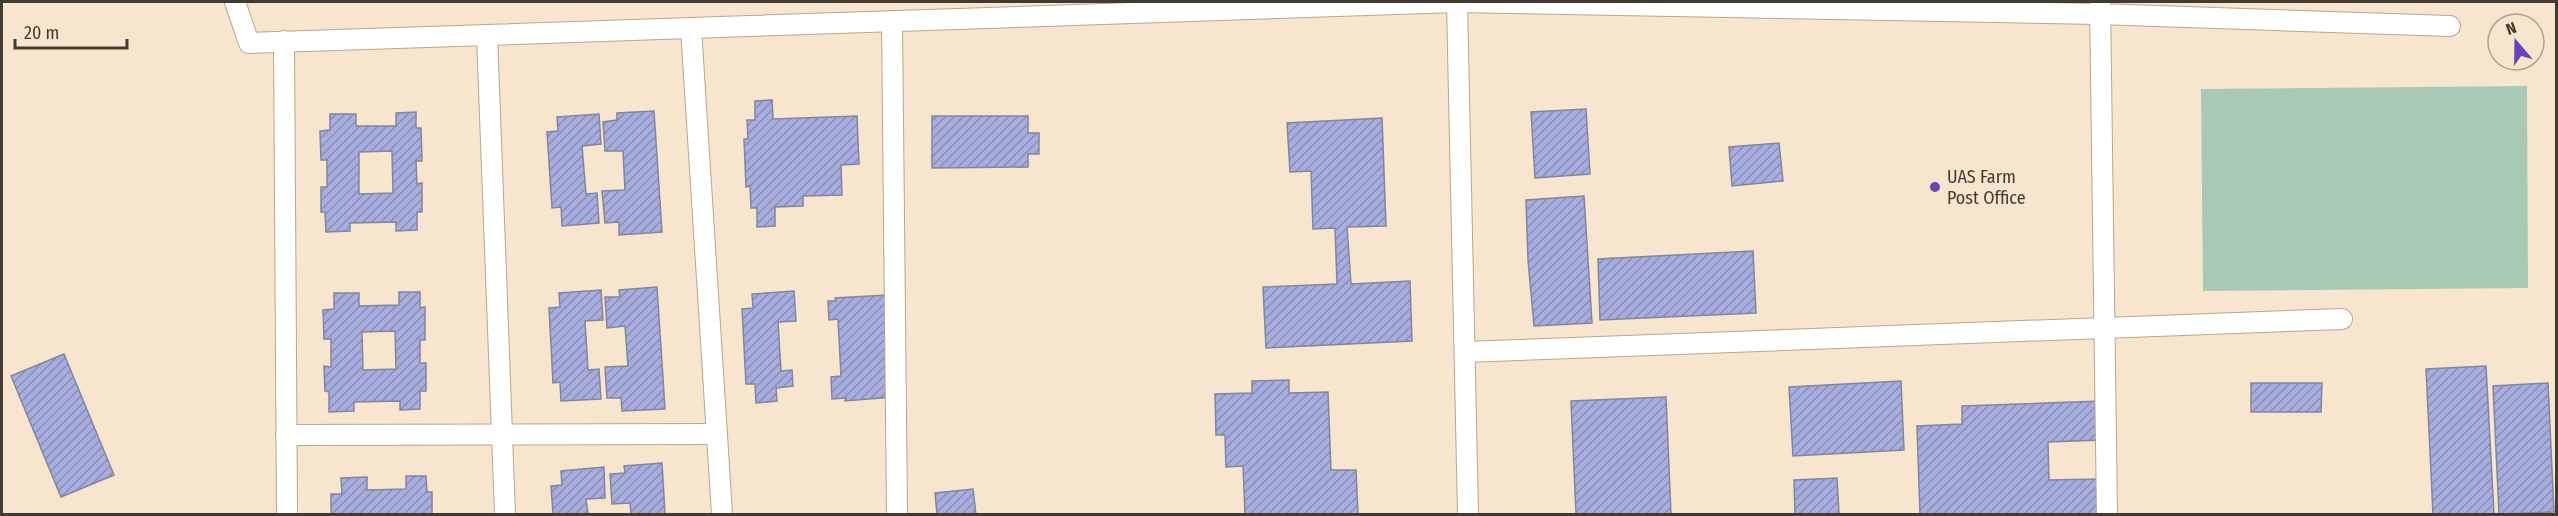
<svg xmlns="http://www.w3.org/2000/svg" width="2558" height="516" viewBox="0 0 2558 516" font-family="'Fira Sans Condensed',sans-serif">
<defs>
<pattern id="building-hatch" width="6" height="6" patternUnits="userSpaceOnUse" patternTransform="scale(1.5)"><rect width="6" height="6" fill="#a8addf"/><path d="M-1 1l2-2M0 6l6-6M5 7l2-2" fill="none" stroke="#8a8eb5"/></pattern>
</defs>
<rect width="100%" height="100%" fill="#f8e5ce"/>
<path fill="#a8c9b6" d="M 2527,86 L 2528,288 L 2203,291 L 2201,89 Z"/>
<g fill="url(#building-hatch)" stroke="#82859d" stroke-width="1.5" fill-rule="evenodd">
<path d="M 772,100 L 773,119 L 857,116 L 859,164 L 841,165 L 842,195 L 803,196 L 803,206 L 775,207 L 775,226 L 757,227 L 757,208 L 751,208 L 750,186 L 746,187 L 744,139 L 748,139 L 747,120 L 755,120 L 755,101 Z"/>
<path d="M 1586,109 L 1590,174 L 1535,178 L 1531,112 Z"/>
<path d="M 654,111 L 662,232 L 619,235 L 619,222 L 605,223 L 602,191 L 625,190 L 623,151 L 605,151 L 603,122 L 617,120 L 617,113 Z"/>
<path d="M 416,112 L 416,128 L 421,128 L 422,161 L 416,161 L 417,184 L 422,183 L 422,212 L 417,212 L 417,230 L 396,231 L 396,222 L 350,223 L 350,231 L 326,232 L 325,212 L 321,212 L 321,187 L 327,187 L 327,160 L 321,160 L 320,131 L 330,130 L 330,114 L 356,114 L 356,126 L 396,126 L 396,113 ZM 392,151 L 393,193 L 359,194 L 359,152 Z"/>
<path d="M 599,114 L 601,144 L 582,146 L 586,194 L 597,193 L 599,223 L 562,226 L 561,207 L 552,208 L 547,132 L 558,131 L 557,117 Z"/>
<path d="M 932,116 L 1028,116 L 1028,133 L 1039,133 L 1039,154 L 1028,154 L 1028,167 L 932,168 Z"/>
<path d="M 1382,118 L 1386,226 L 1347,227 L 1351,284 L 1410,281 L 1412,341 L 1266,348 L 1263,287 L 1337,284 L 1335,228 L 1313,229 L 1311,171 L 1290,172 L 1287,123 Z"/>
<path d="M 1779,143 L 1783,181 L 1732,186 L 1729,147 Z"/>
<path d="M 1584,196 L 1592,323 L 1534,326 L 1528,260 L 1526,200 Z"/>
<path d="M 1753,251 L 1756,313 L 1600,320 L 1598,259 Z"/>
<path d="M 657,287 L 665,409 L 622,411 L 621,398 L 607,398 L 605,367 L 628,366 L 625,326 L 607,328 L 605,297 L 620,297 L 619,290 Z"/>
<path d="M 601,290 L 603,320 L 585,321 L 588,370 L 599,369 L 601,399 L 561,401 L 560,382 L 553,383 L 549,308 L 560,307 L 559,293 Z"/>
<path d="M 794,291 L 796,321 L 778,322 L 781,371 L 792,370 L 793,386 L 776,388 L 777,401 L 756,403 L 755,384 L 746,384 L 742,309 L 753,308 L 752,294 Z"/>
<path d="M 399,292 L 420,292 L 420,308 L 425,307 L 425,340 L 420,340 L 420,363 L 426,363 L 426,391 L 420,391 L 420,409 L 400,410 L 400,401 L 354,402 L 354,411 L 329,412 L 329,392 L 325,391 L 324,366 L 331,367 L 331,339 L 324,339 L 323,310 L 334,309 L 334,293 L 359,293 L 359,306 L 399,305 ZM 395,331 L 396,369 L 363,370 L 362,332 Z"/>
<path d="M 887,295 L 893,397 L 845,401 L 846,398 L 832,399 L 831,377 L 841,376 L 838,319 L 829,320 L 828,301 L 836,301 L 835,298 Z"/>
<path d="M 64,354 L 114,475 L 61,497 L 11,376 Z"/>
<path d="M 2486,366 L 2494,514 L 2433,514 L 2426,369 Z"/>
<path d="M 1289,380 L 1289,393 L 1328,392 L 1331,470 L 1356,470 L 1358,514 L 1245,514 L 1243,466 L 1226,467 L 1225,435 L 1216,435 L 1215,394 L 1252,393 L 1252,381 Z"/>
<path d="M 1901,381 L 1904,450 L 1793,456 L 1789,387 Z"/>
<path d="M 2251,383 L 2322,383 L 2321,412 L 2251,412 Z"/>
<path d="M 2548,383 L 2554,512 L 2499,514 L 2493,386 Z"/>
<path d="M 1666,397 L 1671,514 L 1576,514 L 1571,401 Z"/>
<path d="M 2101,401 L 2102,440 L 2048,442 L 2049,480 L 2102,479 L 2103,514 L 1920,514 L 1917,426 L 1962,424 L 1962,406 Z"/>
<path d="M 662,463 L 665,514 L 631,514 L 630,503 L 612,504 L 610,474 L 625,473 L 624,466 Z"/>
<path d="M 604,467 L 605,498 L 586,499 L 588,514 L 553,514 L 551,486 L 562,485 L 561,471 Z"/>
<path d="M 406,476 L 426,476 L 427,492 L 432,492 L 432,514 L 331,514 L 331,494 L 342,494 L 341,478 L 367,477 L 367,490 L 406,489 Z"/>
<path d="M 1837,478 L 1839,514 L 1795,514 L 1794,480 Z"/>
<path d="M 973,489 L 976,514 L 937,514 L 935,493 Z"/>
</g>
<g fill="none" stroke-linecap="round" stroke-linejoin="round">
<g stroke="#b9a691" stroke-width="22">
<g id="service">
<path d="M 235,2 L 249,43 L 1457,2 L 2099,14 L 2450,26"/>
<path d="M 1457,2 L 1468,514"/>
<path d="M 2100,2 L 2107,514"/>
<path d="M 892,21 L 897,514"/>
<path d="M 691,28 L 722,514"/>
<path d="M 487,35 L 505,514"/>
<path d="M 284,41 L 287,514"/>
<path d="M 1465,352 L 2342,319"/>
<path d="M 286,435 L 717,434"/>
</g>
</g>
<use href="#service" stroke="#fff" stroke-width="20"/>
</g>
<circle fill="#6c42ba" stroke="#f8e5ce" stroke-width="2" cx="1935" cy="187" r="6"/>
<g text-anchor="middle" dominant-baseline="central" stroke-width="4.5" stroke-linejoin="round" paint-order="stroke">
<g font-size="18" fill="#423b32" stroke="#f8e5ce" text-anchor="start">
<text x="1947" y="177">UAS Farm<tspan x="1947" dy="21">Post Office</tspan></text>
</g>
</g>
<rect width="2558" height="516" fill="none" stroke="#423b32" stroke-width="6"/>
<g transform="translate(2516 42) rotate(340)"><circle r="28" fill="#f8e5ce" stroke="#afa190" stroke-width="1.5"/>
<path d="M0-4.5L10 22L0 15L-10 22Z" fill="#6c42ba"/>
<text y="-9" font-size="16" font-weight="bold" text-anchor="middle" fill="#423b32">N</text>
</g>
<path d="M15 39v9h112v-9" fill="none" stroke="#423b32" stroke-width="3"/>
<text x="24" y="39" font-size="18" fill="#423b32" stroke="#f8e5ce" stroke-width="4.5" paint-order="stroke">20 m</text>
</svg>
